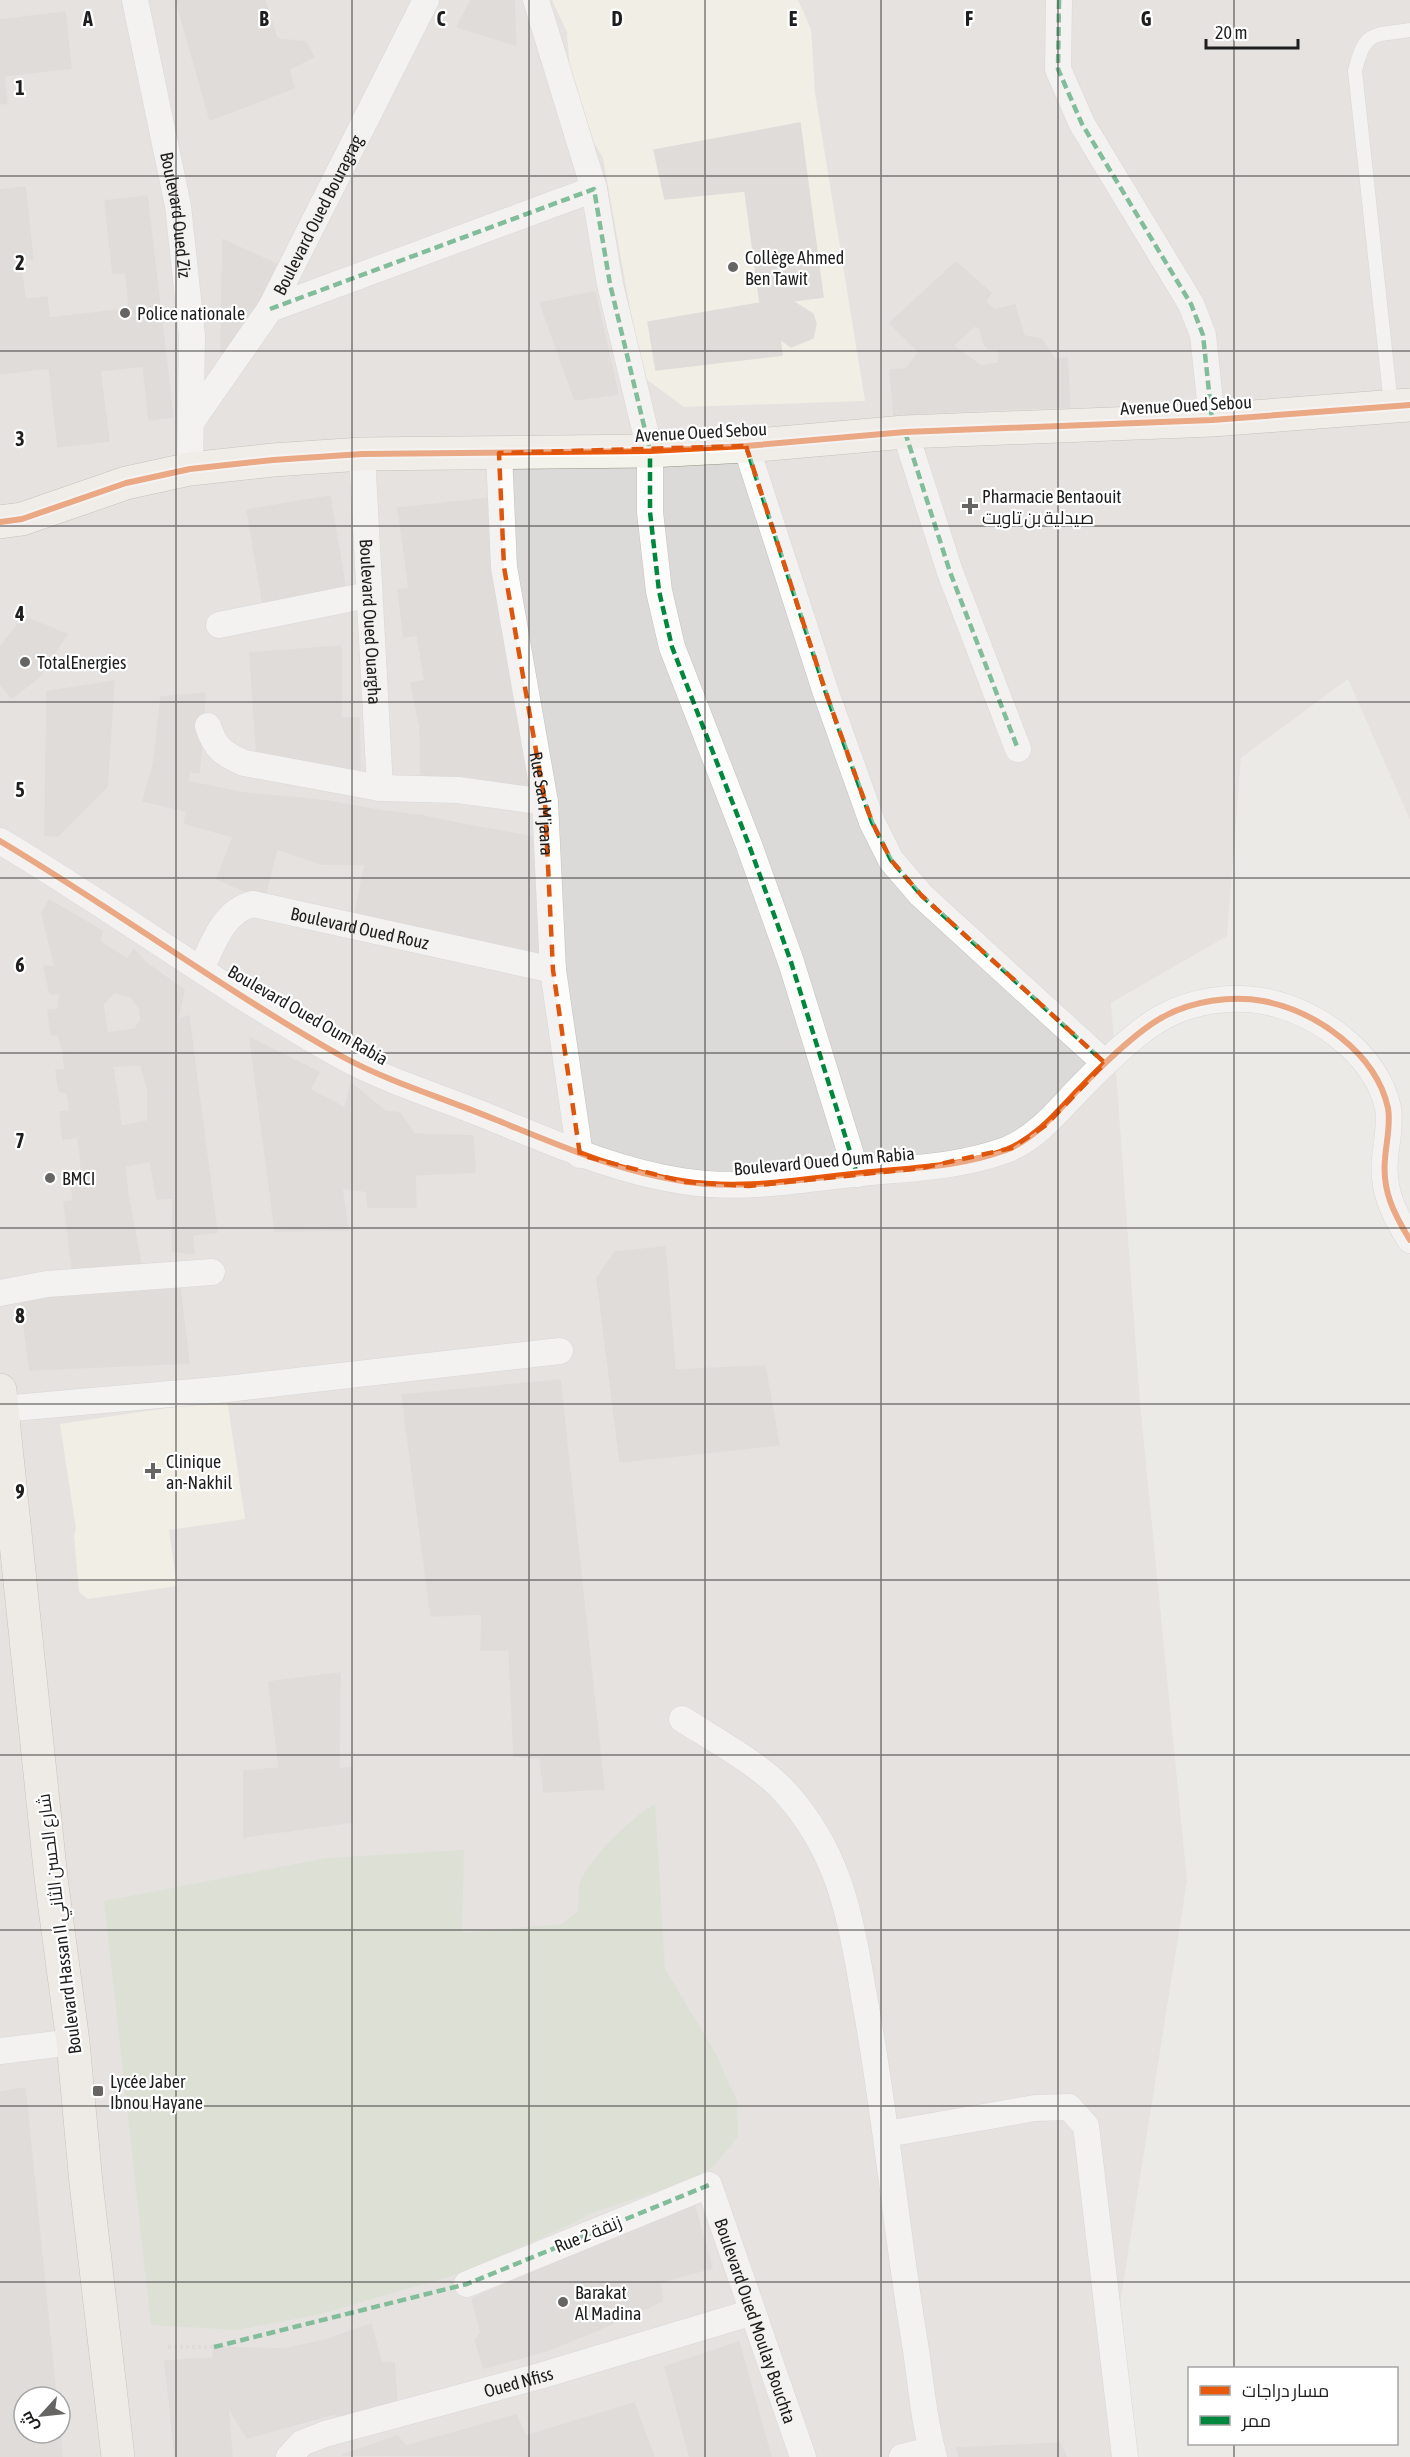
<svg xmlns="http://www.w3.org/2000/svg" width="1410" height="2457" viewBox="0 0 1410 2457" font-family="'Asap Condensed',Cairo,sans-serif">
<rect width="100%" height="100%" fill="#eceae7"/>
<path fill="#dbdad8" fill-rule="evenodd" d="M 0,0 L 1410,0 L 1410,820 L 1348,679 L 1241,758 L 1227,936 L 1111,1003 L 1140,1403 L 1187,1881 L 1119,2310 L 1127,2457 L 0,2457 ZM 24,2397 L 60,2397 L 60,2433 L 24,2433 Z"/>
<g fill="#f5f3e3">
<path d="M 552,0 L 798,0 L 811,29 L 815,93 L 865,401 L 684,407 L 642,376 L 603,158 L 573,108 L 567,32 Z"/>
<path d="M 227,1399 L 245,1519 L 169,1530 L 177,1586 L 88,1599 L 79,1592 L 74,1535 L 76,1529 L 60,1424 Z"/>
</g>
<path fill="#c9d8be" d="M 655,1804 L 665,1969 L 716,2054 L 737,2101 L 738,2137 L 712,2168 L 683,2183 L 588,2214 L 576,2222 L 462,2273 L 317,2315 L 237,2330 L 151,2325 L 104,1901 L 327,1858 L 464,1850 L 462,1933 L 562,1924 L 578,1911 C 579,1902 577,1890 580,1882 C 589,1859 634,1815 655,1804 Z"/>
<g fill="#cfccca" stroke="#cfccc9" stroke-width="1.5">
<path d="M 176,0 L 265,0 L 277,39 L 306,42 L 314,57 L 289,69 L 294,88 L 210,120 Z"/>
<path d="M 471,0 L 514,0 L 516,45 L 457,27 Z"/>
<path d="M 65,12 L 71,68 L 4,76 L 7,103 L 0,104 L 0,20 Z"/>
<path d="M 800,123 L 823,297 L 792,301 L 813,314 L 816,324 L 813,338 L 791,347 L 780,339 L 782,355 L 656,370 L 648,322 L 760,303 L 745,191 L 665,199 L 654,150 Z"/>
<path d="M 25,187 L 33,259 L 20,260 L 25,299 L 47,297 L 49,318 L 129,309 L 126,272 L 113,274 L 105,201 L 147,196 L 173,417 L 149,420 L 143,366 L 100,371 L 109,441 L 58,447 L 49,368 L 0,374 L 0,190 Z"/>
<path d="M 223,240 L 281,266 L 231,352 L 221,353 Z"/>
<path d="M 956,262 L 991,293 L 985,301 L 994,310 L 980,328 L 974,326 L 953,346 L 940,365 L 919,352 L 890,323 Z"/>
<path d="M 595,292 L 618,394 L 575,400 L 540,303 Z"/>
<path d="M 1015,305 L 1024,336 L 1042,339 L 1055,360 L 1067,358 L 1070,407 L 984,410 L 981,366 L 999,363 L 998,349 L 989,349 L 984,344 L 980,328 L 994,310 Z"/>
<path d="M 953,346 L 981,366 L 984,410 L 894,415 L 890,370 L 906,369 L 919,352 L 940,365 Z"/>
<path d="M 330,496 L 346,591 L 263,604 L 247,510 Z"/>
<path d="M 492,498 L 496,539 L 450,544 L 446,503 Z"/>
<path d="M 446,503 L 450,544 L 404,550 L 398,508 Z"/>
<path d="M 496,539 L 500,577 L 455,583 L 450,544 Z"/>
<path d="M 450,544 L 455,583 L 409,588 L 404,550 Z"/>
<path d="M 500,577 L 507,622 L 464,628 L 455,583 Z"/>
<path d="M 455,583 L 464,628 L 404,637 L 398,590 Z"/>
<path d="M 24,617 L 67,634 L 39,677 L 12,698 L 0,684 L 0,647 Z"/>
<path d="M 507,622 L 516,667 L 468,672 L 464,628 Z"/>
<path d="M 464,628 L 468,672 L 425,681 L 417,635 Z"/>
<path d="M 341,646 L 341,718 L 255,729 L 250,653 Z"/>
<path d="M 516,667 L 522,715 L 461,719 L 468,672 Z"/>
<path d="M 468,672 L 461,719 L 420,727 L 411,683 Z"/>
<path d="M 114,681 L 107,787 L 58,836 L 45,835 L 47,692 Z"/>
<path d="M 205,693 L 203,733 L 158,727 L 161,697 Z"/>
<path d="M 522,715 L 527,785 L 466,789 L 461,719 Z"/>
<path d="M 341,718 L 359,718 L 360,769 L 257,757 L 255,729 Z"/>
<path d="M 461,719 L 466,789 L 421,786 L 420,727 Z"/>
<path d="M 158,727 L 203,733 L 199,773 L 153,766 Z"/>
<path d="M 153,766 L 189,773 L 188,782 L 195,783 L 187,811 L 143,801 Z"/>
<path d="M 195,783 L 244,793 L 233,837 L 184,823 Z"/>
<path d="M 244,793 L 289,797 L 277,849 L 233,837 Z"/>
<path d="M 289,797 L 334,802 L 321,864 L 277,849 Z"/>
<path d="M 334,802 L 377,810 L 365,864 L 321,864 Z"/>
<path d="M 377,810 L 423,816 L 413,872 L 365,864 Z"/>
<path d="M 423,816 L 472,826 L 464,884 L 413,872 Z"/>
<path d="M 472,826 L 539,838 L 541,899 L 464,884 Z"/>
<path d="M 233,837 L 277,849 L 264,899 L 217,879 Z"/>
<path d="M 365,864 L 413,872 L 395,925 L 355,914 Z"/>
<path d="M 413,872 L 455,882 L 440,934 L 395,925 Z"/>
<path d="M 455,882 L 495,890 L 480,945 L 440,934 Z"/>
<path d="M 495,890 L 541,899 L 544,956 L 480,945 Z"/>
<path d="M 49,900 L 102,931 L 100,942 L 127,959 L 134,950 L 145,962 L 131,997 L 115,992 L 103,1004 L 109,1044 L 63,1051 L 58,1034 L 51,1035 L 48,1010 L 58,1009 L 60,993 L 50,994 L 44,966 L 55,967 L 42,913 Z"/>
<path d="M 145,962 L 184,990 L 178,1019 L 189,1016 L 198,1088 L 148,1091 L 141,1065 L 112,1066 L 108,1033 L 135,1029 L 141,1020 L 140,1009 L 131,997 Z"/>
<path d="M 250,1038 L 319,1072 L 310,1090 L 345,1108 L 351,1083 L 385,1111 L 378,1193 L 342,1188 L 348,1230 L 275,1231 Z"/>
<path d="M 109,1044 L 118,1099 L 69,1104 L 67,1093 L 59,1091 L 56,1070 L 65,1070 L 63,1051 Z"/>
<path d="M 198,1088 L 217,1232 L 192,1235 L 194,1254 L 172,1251 L 173,1198 L 157,1199 L 150,1161 L 125,1166 L 121,1126 L 148,1121 L 148,1091 Z"/>
<path d="M 118,1099 L 128,1195 L 73,1201 L 70,1173 L 82,1172 L 78,1137 L 63,1139 L 60,1112 L 70,1111 L 69,1104 Z"/>
<path d="M 385,1111 L 400,1113 L 414,1134 L 416,1207 L 368,1207 L 366,1191 L 378,1193 Z"/>
<path d="M 414,1134 L 473,1136 L 475,1172 L 414,1175 Z"/>
<path d="M 128,1195 L 142,1270 L 73,1274 L 64,1202 Z"/>
<path d="M 665,1247 L 675,1370 L 765,1366 L 779,1445 L 620,1462 L 597,1278 L 615,1252 Z"/>
<path d="M 179,1280 L 189,1363 L 30,1370 L 20,1296 Z"/>
<path d="M 560,1380 L 604,1789 L 544,1792 L 540,1758 L 514,1756 L 509,1650 L 481,1650 L 482,1614 L 431,1616 L 402,1395 Z"/>
<path d="M 340,1673 L 339,1769 L 352,1767 L 352,1822 L 244,1837 L 244,1771 L 279,1768 L 269,1682 Z"/>
<path d="M 25,2088 L 56,2397 L 24,2397 L 24,2433 L 60,2433 L 62,2457 L 0,2457 L 0,2092 Z"/>
<path d="M 692,2197 L 712,2268 L 660,2282 L 662,2301 L 600,2329 L 582,2251 Z"/>
<path d="M 582,2251 L 600,2329 L 546,2351 L 526,2275 Z"/>
<path d="M 526,2275 L 546,2351 L 484,2368 L 475,2340 L 481,2333 L 472,2299 Z"/>
<path d="M 371,2324 L 381,2362 L 394,2363 L 397,2402 L 343,2418 L 334,2414 L 247,2438 L 228,2406 L 232,2457 L 175,2457 L 165,2361 L 213,2358 L 214,2347 L 284,2349 L 322,2341 Z"/>
<path d="M 739,2342 L 771,2457 L 690,2457 L 665,2367 Z"/>
<path d="M 634,2403 L 654,2457 L 342,2455 L 397,2436 L 406,2446 L 516,2415 L 526,2436 Z"/>
<path d="M 1060,2443 L 1066,2457 L 959,2457 L 957,2448 Z"/>
</g>
<g fill="none" stroke-linecap="round" stroke-linejoin="round">
<g stroke="#c3c2c1" stroke-width="15">
<path id="lane" d="M 1391,405 L 1355,71 C 1365,30 1372,36 1410,30"/>
</g>
<g stroke="#c3c2c1" stroke-width="27">
<g id="street">
<path id="s1" d="M 135,0 L 178,206 L 192,336 L 190,469"/>
<path d="M 536,0 L 594,189 L 610,284 L 650,451 L 650,512 L 659,591 L 672,647 L 749,845 L 791,962 L 857,1174"/>
<path d="M 1059,0 L 1058,69 L 1082,124 L 1191,304 L 1203,335 L 1212,420"/>
<path d="M 270,309 L 594,189"/>
<path id="s2" d="M 192,421 L 270,309 L 426,0"/>
<path d="M 905,432 L 950,572 L 1018,749"/>
<path d="M 746,446 L 826,693 L 872,822 L 891,860 L 921,895 L 1105,1063"/>
<path id="s3" d="M 499,453 L 504,567 L 545,802 L 553,970 L 580,1155"/>
<path id="s4" d="M 362,454 L 380,788"/>
<path d="M 219,625 L 368,595"/>
<path d="M 208,726 C 215,748 223,754 244,763 L 380,788 L 458,790 L 545,802"/>
<path d="M 0,841 C 116,910 225,991 343,1057 C 391,1083 444,1098 494,1119 C 556,1144 616,1171 682,1181 C 743,1191 801,1179 862,1173 C 911,1168 960,1167 1006,1150 C 1036,1138 1057,1112 1078,1090 C 1098,1069 1138,1030 1163,1017 C 1191,1001 1232,995 1263,1001 C 1316,1011 1376,1053 1388,1108 C 1391,1125 1386,1143 1385,1159 C 1382,1191 1394,1214 1410,1240"/>
<path id="s5" d="M 201,969 C 213,944 223,911 253,904 L 553,970"/>
<path d="M 0,1293 L 47,1284 L 212,1272"/>
<path d="M 2,1409 L 227,1389 L 560,1351"/>
<path d="M 682,1719 C 713,1739 761,1765 785,1792 C 845,1858 852,1930 867,2013 C 887,2125 897,2238 916,2350 C 921,2385 924,2423 934,2457"/>
<path d="M 0,2051 L 73,2042"/>
<path d="M 887,2134 L 1035,2108 L 1069,2107 L 1086,2126 L 1125,2457"/>
<path id="s6" d="M 467,2284 L 709,2185 L 803,2457"/>
<path id="s7" d="M 289,2457 L 302,2443 L 325,2434 L 543,2375 L 753,2312"/>
<path d="M 902,2457 L 932,2450"/>
</g>
</g>
<g stroke="#939481" stroke-width="34">
<path id="secondary" d="M 0,522 L 22,519 L 126,483 L 190,469 L 273,460 L 362,454 L 650,451 L 746,446 L 905,432 L 1212,420 L 1410,405"/>
</g>
<g stroke="#a09686" stroke-width="34">
<path id="primary" d="M 0,1390 L 51,1878 L 73,2042 L 86,2183 L 118,2457"/>
</g>
<path stroke="#d5c9c7" stroke-width="4" stroke-dasharray="3 3" stroke-linecap="butt" d="M 168,2347 L 214,2347"/>
<use href="#lane" stroke="#fcfcfb" stroke-width="14"/>
<use href="#street" stroke="#fcfcfb" stroke-width="26"/>
<use href="#secondary" stroke="#f3f2eb" stroke-width="33"/>
<use href="#primary" stroke="#f0ebe5" stroke-width="33"/>
<g stroke="#00873e" stroke-width="4.5" stroke-dasharray="9 4.5" stroke-linecap="butt">
<path d="M 1059,0 L 1058,69 L 1082,124 L 1191,304 L 1203,335 L 1212,420"/>
<path d="M 270,309 L 594,189 L 610,284 L 650,451 L 650,512 L 659,591 L 672,647 L 749,845 L 791,962 L 857,1174"/>
<path d="M 905,432 L 950,572 L 1018,749"/>
<path d="M 746,446 L 826,693 L 872,822 L 891,860 L 921,895 L 1105,1063"/>
<path d="M 214,2347 L 467,2284 L 709,2185"/>
</g>
<g stroke="#fff" stroke-width="10">
<g id="cycleway">
<path d="M 0,522 L 22,519 L 126,483 L 190,469 L 273,460 L 362,454 L 650,451 L 746,446 L 905,432 L 1212,420 L 1410,405"/>
<path d="M 0,841 C 116,910 225,991 343,1057 C 391,1083 444,1098 494,1119 C 556,1144 616,1171 682,1181 C 743,1191 801,1179 862,1173 C 911,1168 960,1167 1006,1150 C 1036,1138 1057,1112 1078,1090 C 1098,1069 1138,1030 1163,1017 C 1191,1001 1232,995 1263,1001 C 1316,1011 1376,1053 1388,1108 C 1391,1125 1386,1143 1385,1159 C 1382,1191 1394,1214 1410,1240"/>
</g>
</g>
<use href="#cycleway" stroke="#e8590c" stroke-width="6"/>
</g>
<path d="M0 0H1410V2457H0ZM 746,446 L 826,693 L 872,822 L 891,860 L 921,895 L 1105,1063 L 1046,1125 L 1012,1148 L 922,1168 L 749,1186 L 685,1182 L 580,1155 L 553,970 L 545,802 L 504,567 L 499,453 Z" fill="#eceae7" fill-opacity=".55" fill-rule="evenodd"/>
<path fill="none" stroke="#de560d" stroke-width="4.5" stroke-dasharray="12 8" stroke-linejoin="round" d="M 746,446 L 826,693 L 872,822 L 891,860 L 921,895 L 1105,1063 L 1046,1125 L 1012,1148 L 922,1168 L 749,1186 L 685,1182 L 580,1155 L 553,970 L 545,802 L 504,567 L 499,453 Z"/>
<path fill="none" stroke="#1e1e1e" stroke-width="1.5" stroke-opacity="0.55" d="M 176,0 L 176,2457M 352,0 L 352,2457M 529,0 L 529,2457M 705,0 L 705,2457M 881,0 L 881,2457M 1058,0 L 1058,2457M 1234,0 L 1234,2368M 0,176 L 1410,176M 0,351 L 1410,351M 0,526 L 1410,526M 0,702 L 1410,702M 0,878 L 1410,878M 0,1053 L 1410,1053M 0,1228 L 1410,1228M 0,1404 L 1410,1404M 0,1580 L 1410,1580M 0,1755 L 1410,1755M 0,1930 L 1410,1930M 0,2106 L 1410,2106M 0,2282 L 1410,2282M 1234,2444 L 1234,2457"/>
<g fill="#666564" stroke="#fff" stroke-width="2">
<circle cx="733" cy="267" r="6"/>
<circle cx="125" cy="313" r="6"/>
<path d="M967 497h6v6h6v6h-6v6h-6v-6h-6v-6h6z"/>
<circle cx="25" cy="662" r="6"/>
<circle cx="50" cy="1178" r="6"/>
<path d="M150 1462h6v6h6v6h-6v6h-6v-6h-6v-6h6z"/>
<rect x="92" y="2085" width="12" height="12" rx="3"/>
<circle cx="563" cy="2302" r="6"/>
</g>
<g text-anchor="middle" dominant-baseline="central" stroke-width="4.5" stroke-linejoin="round" paint-order="stroke">
<g font-size="18" fill="#1e1e1e" stroke="#fff">
<text stroke="none"><textPath href="#s1" startOffset="219">Boulevard Oued Ziz</textPath></text>
<text stroke="none"><textPath href="#s2" startOffset="242">Boulevard Oued Bouragrag</textPath></text>
<text transform="translate(1186 405) rotate(-3)">Avenue Oued Sebou</text>
<text transform="translate(701 432) rotate(-3)">Avenue Oued Sebou</text>
<text stroke="none"><textPath href="#s4" startOffset="168">Boulevard Oued Ouargha</textPath></text>
<text stroke="none"><textPath href="#s3" startOffset="354">Rue Sad M'jaara</textPath></text>
<text stroke="none"><textPath href="#s5" startOffset="196">Boulevard Oued Rouz</textPath></text>
<text transform="translate(308 1015) rotate(30)">Boulevard Oued Oum Rabia</text>
<text transform="translate(824 1161) rotate(-5)">Boulevard Oued Oum Rabia</text>
<text transform="translate(59 1924) rotate(-97)">Boulevard Hassan II شارع الحسن الثاني</text>
<text transform="translate(588 2234) rotate(-22)">Rue 2 زنقة</text>
<text stroke="none"><textPath href="#s6" startOffset="405">Boulevard Oued Moulay Bouchta</textPath></text>
<text stroke="none"><textPath href="#s7" startOffset="244">Oued Nfiss</textPath></text>
</g>
<g font-size="18" fill="#1e1e1e" stroke="#fff" text-anchor="start">
<text x="745" y="257">Collège Ahmed<tspan x="745" dy="21">Ben Tawit</tspan></text>
<text x="137" y="313">Police nationale</text>
<text x="982" y="496">Pharmacie Bentaouit<tspan x="982" dy="21">صيدلية بن تاويت</tspan></text>
<text x="37" y="662">TotalEnergies</text>
<text x="62" y="1178">BMCI</text>
<text x="166" y="1461">Clinique<tspan x="166" dy="21">an-Nakhil</tspan></text>
<text x="110" y="2081">Lycée Jaber<tspan x="110" dy="21">Ibnou Hayane</tspan></text>
<text x="575" y="2292">Barakat<tspan x="575" dy="21">Al Madina</tspan></text>
</g>
</g>
<g font-size="20" text-anchor="middle" font-weight="bold" fill="#1e1e1e" stroke="#fff" stroke-width="4.5" stroke-linejoin="round" paint-order="stroke">
<text x="88" y="26">A</text>
<text x="264" y="26">B</text>
<text x="441" y="26">C</text>
<text x="617" y="26">D</text>
<text x="793" y="26">E</text>
<text x="969" y="26">F</text>
<text x="1146" y="26">G</text>
<text x="20" y="95">1</text>
<text x="20" y="270">2</text>
<text x="20" y="446">3</text>
<text x="20" y="621">4</text>
<text x="20" y="797">5</text>
<text x="20" y="972">6</text>
<text x="20" y="1148">7</text>
<text x="20" y="1323">8</text>
<text x="20" y="1499">9</text>
</g>
<rect x="1188" y="2367" width="210" height="78" fill="#ffffff" stroke="#a5a5a5" stroke-width="1.5"/>
<rect x="1200" y="2386" width="30" height="9" fill="#e8590c" stroke="#a5a5a5" stroke-width="1.5"/>
<text x="1242" y="2397" font-size="18" fill="#1e1e1e">مسار دراجات</text>
<rect x="1200" y="2416" width="30" height="9" fill="#00873e" stroke="#a5a5a5" stroke-width="1.5"/>
<text x="1242" y="2427" font-size="18" fill="#1e1e1e">ممر</text>
<g transform="translate(42 2415) rotate(243)"><circle r="28" fill="#ffffff" stroke="#a5a5a5" stroke-width="1.5"/>
<path d="M0-4.5L10 22L0 15L-10 22Z" fill="#666564"/>
<text y="-9" font-size="16" font-weight="bold" text-anchor="middle" fill="#1e1e1e">ش</text>
</g>
<path d="M1206 39v9h92v-9" fill="none" stroke="#1e1e1e" stroke-width="3"/>
<text x="1215" y="39" font-size="18" fill="#1e1e1e" stroke="#ffffff" stroke-width="4.5" paint-order="stroke">20 m</text>
</svg>
